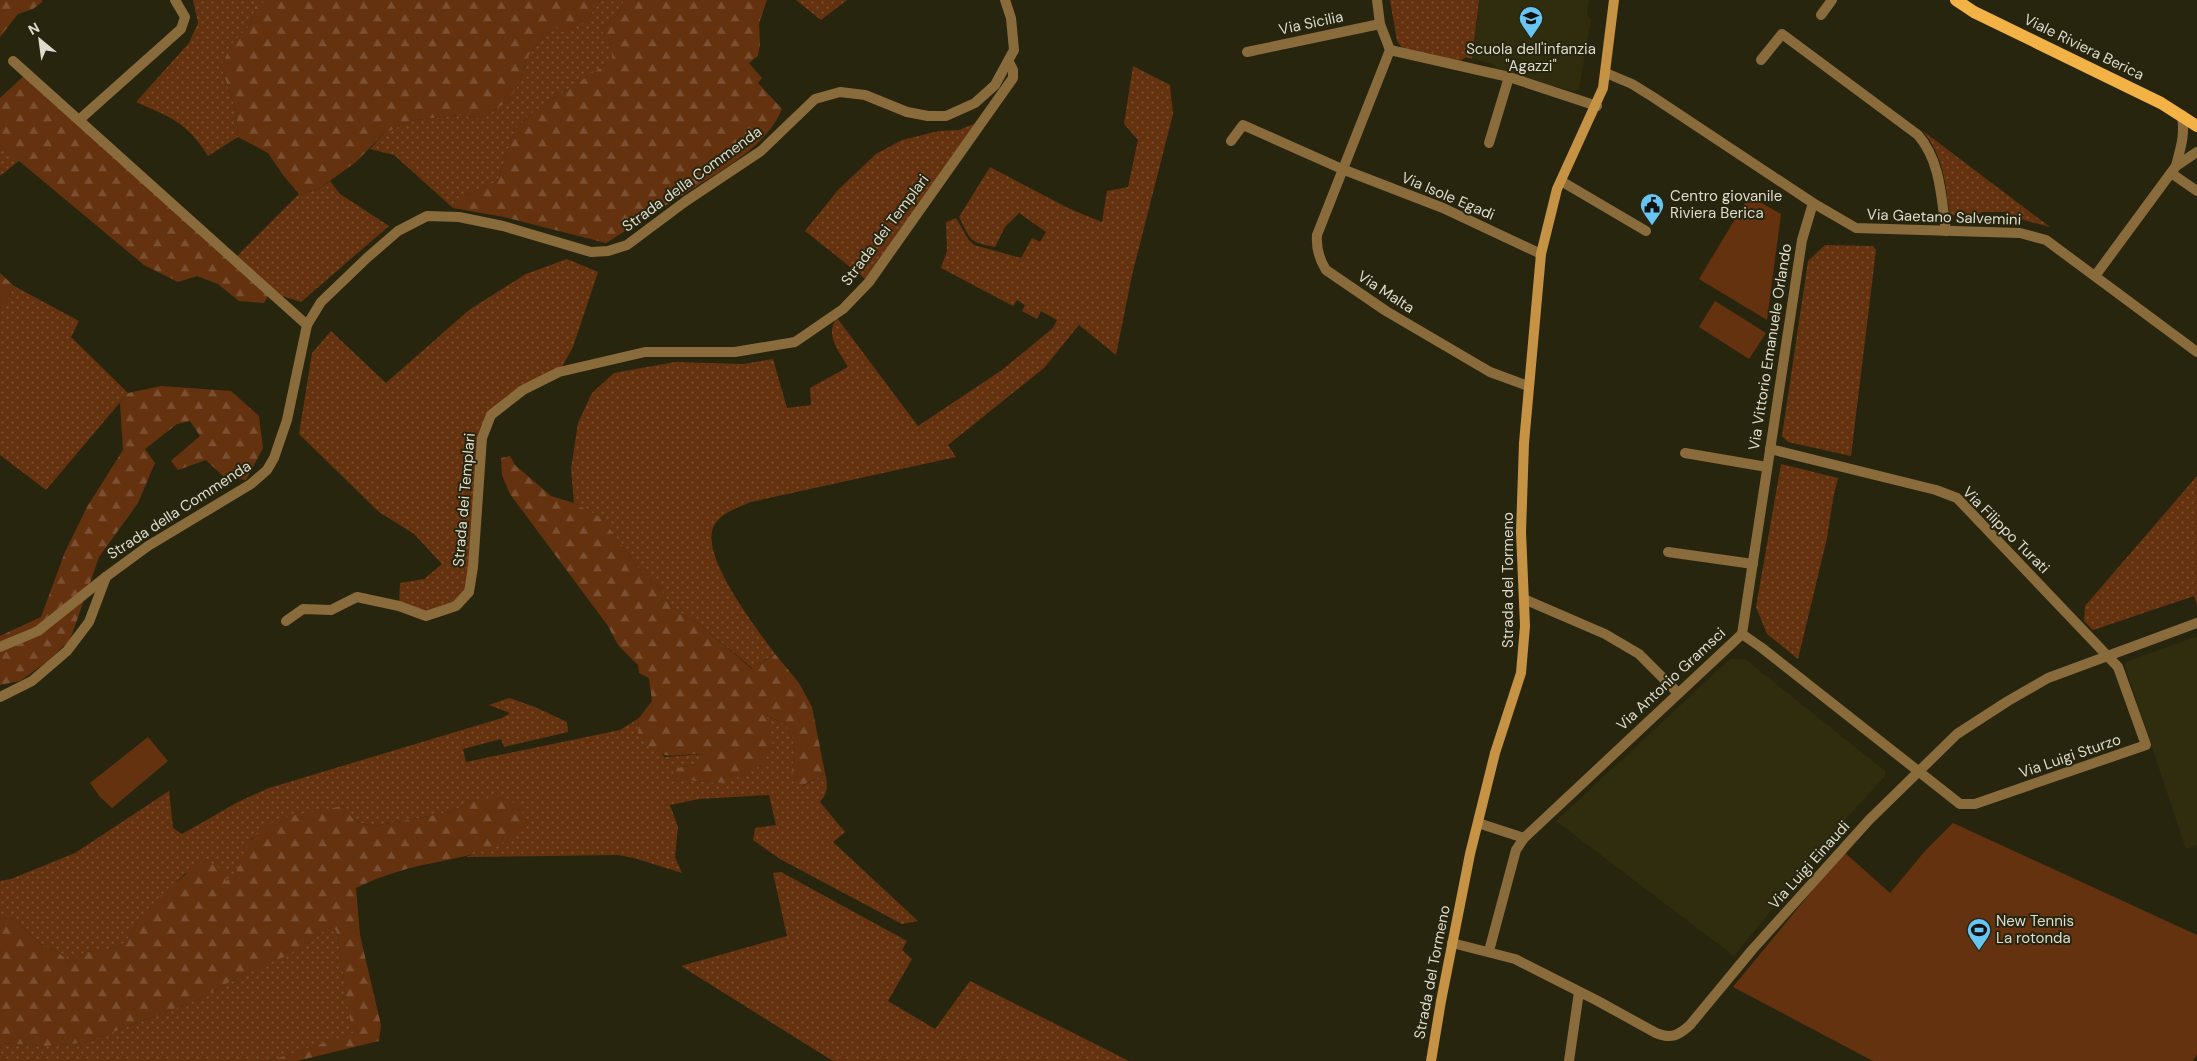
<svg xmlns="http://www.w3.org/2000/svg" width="2197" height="1061" viewBox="0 0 2197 1061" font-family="'DM Sans',sans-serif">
<defs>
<pattern id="grass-dots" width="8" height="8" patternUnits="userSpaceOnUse" patternTransform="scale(1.25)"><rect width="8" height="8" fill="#653210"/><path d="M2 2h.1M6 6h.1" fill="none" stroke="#7b4f32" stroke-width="1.8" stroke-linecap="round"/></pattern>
<pattern id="forest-firs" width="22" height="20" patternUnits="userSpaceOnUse" patternTransform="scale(1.25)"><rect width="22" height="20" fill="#653210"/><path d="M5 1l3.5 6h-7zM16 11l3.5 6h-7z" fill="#7b4f32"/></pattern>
</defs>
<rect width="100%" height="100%" fill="#28250f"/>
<g fill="#302c0e">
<path d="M 1479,0 L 1589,0 L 1587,14 L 1591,20 L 1579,89 L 1574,91 L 1494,72 L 1493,64 L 1472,59 Z"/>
<path d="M 2197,636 L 2197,845 L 2186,849 L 2124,663 Z"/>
<path d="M 1730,659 L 1745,659 L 1885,771 L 1885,776 L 1846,819 L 1734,956 L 1556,821 Z"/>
</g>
<g fill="url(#grass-dots)">
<path d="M 193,0 L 267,0 L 255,8 L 251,24 L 232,44 L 221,66 L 236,111 L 238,137 L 208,156 C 187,122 170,117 136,102 L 189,43 L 198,23 Z"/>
<path d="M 600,0 L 624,0 L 618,14 L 601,29 L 612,45 L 612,60 L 532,113 L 515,130 L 497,182 L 456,199 L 453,208 L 394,155 L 370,149 L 384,133 L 415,120 L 459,115 L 481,118 L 507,102 L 521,81 L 526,59 L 543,37 L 556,27 L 586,22 Z"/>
<path d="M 796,0 L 847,0 L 821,20 Z"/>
<path d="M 1390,0 L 1479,0 L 1472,59 L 1466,57 L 1457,63 L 1403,49 L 1397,41 Z"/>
<path d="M 1133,66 L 1170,85 L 1173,114 L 1132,275 L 1116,355 L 1079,325 L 1044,368 L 948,445 L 956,457 L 751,502 C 737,508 716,514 712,531 C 705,563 757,629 775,654 L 765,660 L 753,669 L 698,623 L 672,608 L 660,588 L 639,569 L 602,518 L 574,503 L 571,469 L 578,423 L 592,393 L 614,373 L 675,362 L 743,364 L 773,359 L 787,408 L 811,405 L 810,388 L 848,367 C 839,351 824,335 837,318 L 918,426 L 1002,370 L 1053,328 L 1057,320 L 1041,311 L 1037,319 L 1022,311 L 1025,305 L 1017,300 L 1013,306 L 941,268 L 947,251 L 946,222 L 956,218 L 968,239 L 974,245 L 1021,258 L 1032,238 L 1040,242 L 1046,232 L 1019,213 L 1005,227 L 995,247 C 968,242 971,240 959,217 L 990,167 L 1070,209 L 1102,222 L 1107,191 L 1128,187 L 1138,140 L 1124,124 Z"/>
<path d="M 981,121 L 869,282 L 805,231 L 838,190 L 876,154 L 902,140 L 939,131 L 959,130 Z"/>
<path d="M 1923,131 L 2050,227 L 2009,216 L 2005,212 L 1982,212 L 1976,216 L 1950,215 C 1945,183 1944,157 1923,131 Z"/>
<path d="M 0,145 L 20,160 L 0,176 Z"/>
<path d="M 330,181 L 340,194 L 389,226 L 301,302 L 270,292 L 234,259 L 299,194 L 317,190 Z"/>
<path d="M 1825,245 L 1873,246 L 1876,250 L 1851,456 L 1788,442 L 1782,436 L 1808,261 Z"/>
<path d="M 567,259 L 598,272 L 573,347 L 559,372 L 491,415 L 482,438 L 469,592 L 456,606 L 426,616 L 399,606 L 400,583 L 424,579 L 442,564 L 414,534 L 379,512 L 299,434 L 312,353 L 331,331 L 386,383 L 469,310 L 526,274 Z"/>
<path d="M 14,286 L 79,321 L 71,337 L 128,393 L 46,490 L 0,455 L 0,313 Z"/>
<path d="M 1781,464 L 1838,478 L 1833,499 L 1827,538 L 1798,659 L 1767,634 L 1756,607 Z"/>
<path d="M 2197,476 L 2197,605 L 2194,596 L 2093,630 L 2084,621 L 2085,606 Z"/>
<path d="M 509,698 L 535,707 L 567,722 L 568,732 L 504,747 L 501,739 L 463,749 L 466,762 L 620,730 L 639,718 L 638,734 L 665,757 L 704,754 L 695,765 L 675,768 L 673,777 L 696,781 L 724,783 L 766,716 L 786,724 L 795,746 L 792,770 L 803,786 L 825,773 C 828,785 828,793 820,802 L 845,832 L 833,842 L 918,921 L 902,924 L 780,859 L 753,840 L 755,828 L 776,825 L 769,795 L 699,799 L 670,805 L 678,827 L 675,857 L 682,873 L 634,858 L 618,855 L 466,857 L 492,847 L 475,800 L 451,812 L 374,826 L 356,822 L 342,806 L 252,838 L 235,876 L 226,881 L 186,873 L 140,917 L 129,937 L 122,945 L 107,950 L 85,952 L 70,963 L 58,952 L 42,945 L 11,917 L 0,917 L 0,881 L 11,879 L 75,853 L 169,791 L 173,828 L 182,834 L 238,802 L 269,788 L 502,718 L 510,713 L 489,705 Z"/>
<path d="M 781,872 L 907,941 L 902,950 L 912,959 L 888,1001 L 935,1029 L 970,981 L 1129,1061 L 833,1061 L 681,966 L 787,936 L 773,873 Z"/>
<path d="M 327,928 L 336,930 C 343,964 345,999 354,1033 L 269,1061 L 0,1061 L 0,1043 L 45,1046 L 84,1043 L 200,999 L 233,980 L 312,941 Z"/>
</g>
<g fill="url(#forest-firs)">
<path d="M 0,0 L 42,0 L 42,2 L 33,9 L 18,14 L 0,37 Z"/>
<path d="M 267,0 L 600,0 L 586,22 L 562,32 L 556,27 L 543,37 L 526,59 L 521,81 L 507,102 L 481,118 L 459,115 L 415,120 L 384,133 L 356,162 L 317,190 L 299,194 L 283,175 L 268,153 L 238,137 L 236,111 L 221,66 L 232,44 L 251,24 L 255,7 Z"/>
<path d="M 624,0 L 767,0 L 759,23 L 760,44 L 758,56 L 749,63 L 762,78 L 758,83 L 782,109 C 765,149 719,171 684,194 C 658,210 632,227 606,243 L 504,217 L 453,208 L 456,199 L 497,182 L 515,130 L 532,113 L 612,60 L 612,45 L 601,29 L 618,14 Z"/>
<path d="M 27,73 L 270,292 L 264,303 L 239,301 L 218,284 L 197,276 L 178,282 L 144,265 L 0,145 L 0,98 Z"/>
<path d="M 0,273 L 14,286 L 0,313 Z"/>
<path d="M 161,386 L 231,391 L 259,416 L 263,448 L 246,480 L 223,476 L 206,460 L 178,470 L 171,461 L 200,436 L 190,421 L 177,424 L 145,449 L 155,463 L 138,503 L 99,557 L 70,640 L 48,661 L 20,681 L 0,685 L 0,636 L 41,617 L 65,552 L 87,507 L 123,450 L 120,403 L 128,393 Z"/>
<path d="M 510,456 L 515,465 L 551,496 L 574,503 L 602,518 L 639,569 L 660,588 L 672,608 L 698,623 L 752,669 L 775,654 L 799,683 L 812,707 L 825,773 L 802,786 L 794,783 L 792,770 L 795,746 L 786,724 L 767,716 L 773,741 L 763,764 L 748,773 L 724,783 L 696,781 L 672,777 L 675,768 L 695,765 L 703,754 C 670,754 661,764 638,734 L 639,718 L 652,701 L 649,678 L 639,673 L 638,665 L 618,645 L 608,626 L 510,494 L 502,475 L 501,458 Z"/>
<path d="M 503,796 L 522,808 L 524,825 C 503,852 464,856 433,863 C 406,868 380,876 356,888 L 360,935 L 381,1025 L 379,1041 L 297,1061 L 269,1061 L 353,1033 C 345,999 343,964 336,930 L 327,928 L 312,941 L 288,955 L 233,980 L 200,999 L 84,1043 L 45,1046 L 0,1043 L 0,917 L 11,917 L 42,945 L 58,952 L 70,963 L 85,952 L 107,950 L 122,945 L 129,937 L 140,917 L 158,898 L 204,859 L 224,871 L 226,881 C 241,873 242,853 252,839 C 271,812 313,814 342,806 L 356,822 L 374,826 L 451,812 L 475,800 Z"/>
</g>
<g fill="#653210">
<path d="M 1749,196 L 1781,214 L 1767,320 L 1699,279 Z"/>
<path d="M 1715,301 L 1766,333 L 1749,359 L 1699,327 Z"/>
<path d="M 148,737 L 168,761 L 112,808 L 100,797 L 90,783 Z"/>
<path d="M 1953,823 L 2197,935 L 2197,1054 L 2193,1061 L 1873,1061 L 1733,987 L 1844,852 L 1890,893 L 1925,851 Z"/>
</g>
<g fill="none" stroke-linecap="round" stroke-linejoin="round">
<g stroke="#8a6b3c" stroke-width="10">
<path d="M 1377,0 L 1380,24 L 1390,50 L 1509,77 L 1597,106"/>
<path d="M 1821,15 L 1832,0"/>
<path d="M 1390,50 L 1317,235 C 1316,248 1319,259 1326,270 L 1386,311 L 1490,372 L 1528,386"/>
<path d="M 1247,52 L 1380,24"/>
<path d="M 1761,60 L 1782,34 L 1918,135 C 1941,162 1941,197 1946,231"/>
<path d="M 13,61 L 307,325"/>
<path d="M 1606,73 L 1632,84 L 1653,97 L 1813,203 L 1856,228 L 2020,233 L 2046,240 L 2197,352"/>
<path d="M 79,120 L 181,29 L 185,17 L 175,0"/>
<path d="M 1231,141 L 1243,125 L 1342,169 L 1443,208 L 1541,254"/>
<path d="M 1489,143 L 1509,77"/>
<path d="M 2176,166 C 2181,146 2185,136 2182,115"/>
<path d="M 2171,173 L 2197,191"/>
<path d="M 1561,181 L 1646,231"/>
<path d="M 2095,276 L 2176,166 L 2197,152"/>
<path d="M 1685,453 L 1767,467"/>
<path d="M 1668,552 L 1753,564"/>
<path d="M 1524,599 L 1605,634 L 1639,654 L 1678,693"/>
<path d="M 286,621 L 303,609 L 331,610 L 357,597 L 399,606 L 426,616 L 456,606 L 469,592 L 473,567 L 482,438 L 491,415 L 523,390 L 559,372 L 645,352 L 735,352 L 795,342 L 843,309 L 869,282 L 1013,78 L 1013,70 L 1009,62"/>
<path d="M 1742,634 L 1802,240 L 1813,203"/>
<path d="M 0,647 L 38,631 L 107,576 L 148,546 L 251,484 L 267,470 L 274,458 L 287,420 L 307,325 L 321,302 L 368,257 L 398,231 L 427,216 L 459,217 L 503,226 L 591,252 L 608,251 L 627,245 L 686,201 L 761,151 L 815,99 L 840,92 L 865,95 L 907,112 L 928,116 L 946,116 L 975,103 L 995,85 L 1014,50 L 1011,18 L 1005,0"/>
<path d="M 0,697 L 32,681 L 67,651 L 89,622 L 106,577"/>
<path d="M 1478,823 L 1524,838"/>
<path d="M 1452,943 L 1515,959 L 1596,1000 L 1656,1033 C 1671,1039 1678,1036 1690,1025 L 1752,950 L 1869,820 L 1957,734 L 2008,701 L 2048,678 L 2197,623"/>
<path d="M 1489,951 L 1516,850 L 1524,838 L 1742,634 L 1762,648 L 1960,804 L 1975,804 L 2146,745 L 2118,667 L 1957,498 L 1936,490 L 1770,449"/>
<path d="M 1569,1061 L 1579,992"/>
</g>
<path stroke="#c59343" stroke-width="10" d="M 1431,1061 L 1441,1001 L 1470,854 L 1495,753 L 1521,673 L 1525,626 L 1521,532 L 1524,443 L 1541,254 L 1557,189 L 1603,88 L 1614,0"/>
<path stroke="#f3b245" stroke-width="12" d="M 1956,0 L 1974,12 L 2161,103 L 2197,126"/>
</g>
<defs>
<g id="school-pin" transform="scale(1.25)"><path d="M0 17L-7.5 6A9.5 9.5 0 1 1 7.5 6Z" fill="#68c4f0" stroke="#28250f"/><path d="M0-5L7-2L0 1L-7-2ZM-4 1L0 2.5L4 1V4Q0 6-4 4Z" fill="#111"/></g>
<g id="civic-pin" transform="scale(1.25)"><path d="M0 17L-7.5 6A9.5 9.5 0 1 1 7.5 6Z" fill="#68c4f0" stroke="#28250f"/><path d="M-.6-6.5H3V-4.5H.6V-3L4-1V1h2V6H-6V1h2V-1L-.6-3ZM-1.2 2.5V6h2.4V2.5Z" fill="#111"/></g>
<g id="stadium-pin" transform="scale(1.25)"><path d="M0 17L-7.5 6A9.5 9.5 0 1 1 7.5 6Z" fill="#68c4f0" stroke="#28250f"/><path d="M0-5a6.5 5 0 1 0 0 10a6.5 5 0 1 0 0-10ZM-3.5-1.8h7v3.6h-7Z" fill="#111"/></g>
</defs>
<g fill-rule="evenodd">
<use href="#school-pin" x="1531" y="18"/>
<use href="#civic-pin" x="1652" y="205"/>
<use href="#stadium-pin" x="1979" y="930"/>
</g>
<g text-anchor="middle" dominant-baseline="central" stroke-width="4" stroke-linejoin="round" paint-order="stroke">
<g font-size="15" fill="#dddcce" stroke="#28250f">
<text transform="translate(1311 23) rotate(-12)">Via Sicilia</text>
<text transform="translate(2084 47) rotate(26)">Viale Riviera Berica</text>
<text transform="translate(692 179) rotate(-36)">Strada della Commenda</text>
<text transform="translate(1448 196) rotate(23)">Via Isole Egadi</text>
<text transform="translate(1944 217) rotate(2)">Via Gaetano Salvemini</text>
<text transform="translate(885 230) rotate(-53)">Strada dei Templari</text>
<text transform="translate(1386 292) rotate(33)">Via Malta</text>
<text transform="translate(1770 347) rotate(-81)">Via Vittorio Emanuele Orlando</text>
<text transform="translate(464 500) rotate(-85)">Strada dei Templari</text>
<text transform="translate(179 510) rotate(-33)">Strada della Commenda</text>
<text transform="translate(2006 530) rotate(45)">Via Filippo Turati</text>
<text transform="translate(1508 580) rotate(-90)">Strada del Tormeno</text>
<text transform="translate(1671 679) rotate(-43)">Via Antonio Gramsci</text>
<text transform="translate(2070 756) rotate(-19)">Via Luigi Sturzo</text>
<text transform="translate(1809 865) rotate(-48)">Via Luigi Einaudi</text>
<text transform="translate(1432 972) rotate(-79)">Strada del Tormeno</text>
</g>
<g font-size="15" fill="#dddcce" stroke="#28250f" text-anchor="start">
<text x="1531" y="49" text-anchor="middle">Scuola dell'infanzia<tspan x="1531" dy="17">"Agazzi"</tspan></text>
<text x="1670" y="196">Centro giovanile<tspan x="1670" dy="17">Riviera Berica</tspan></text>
<text x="1996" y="921">New Tennis<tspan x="1996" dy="17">La rotonda</tspan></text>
</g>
</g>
<g transform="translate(40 40) rotate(331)" stroke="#28250f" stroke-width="4" paint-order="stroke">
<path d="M0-4L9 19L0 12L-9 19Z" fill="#dddcce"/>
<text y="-8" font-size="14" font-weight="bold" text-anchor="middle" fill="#dddcce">N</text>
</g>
</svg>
